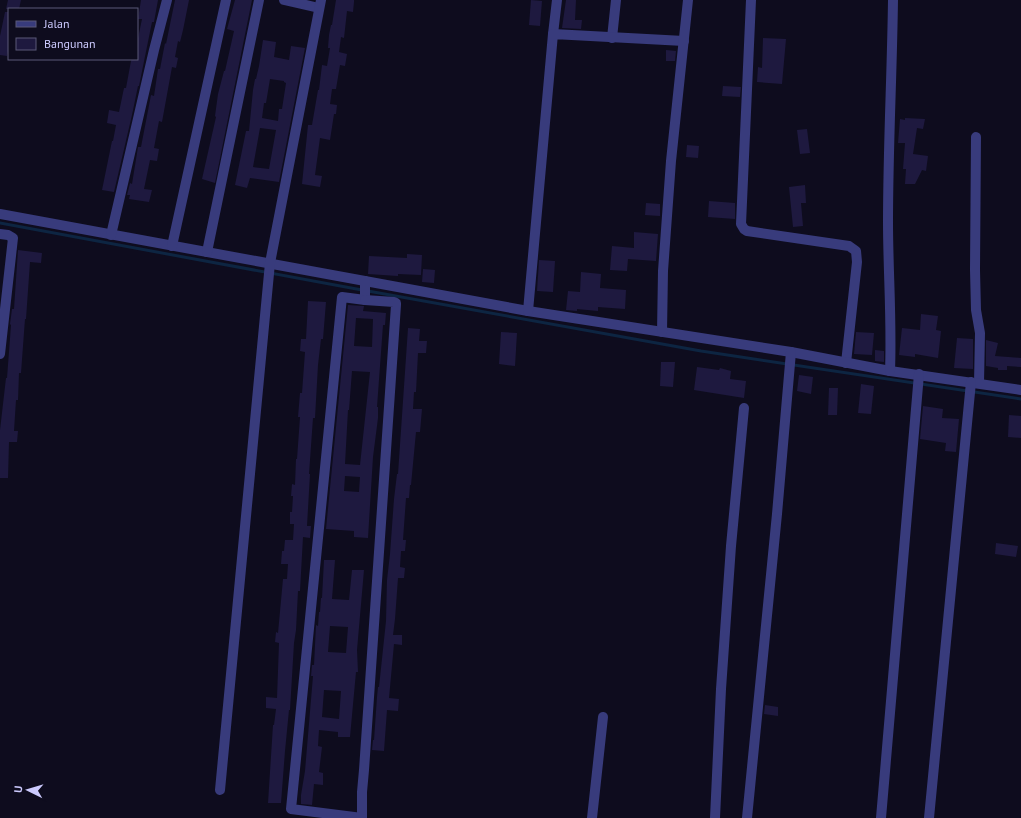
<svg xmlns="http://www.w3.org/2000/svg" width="1021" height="818" viewBox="0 0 1021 818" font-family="'PT Sans',sans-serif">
<rect width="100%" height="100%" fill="#0e0c1e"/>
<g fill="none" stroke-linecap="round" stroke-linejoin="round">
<g stroke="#0d2542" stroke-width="3">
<path d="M 0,223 L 362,290"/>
<path d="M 368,291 L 701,351 L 1021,399"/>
</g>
</g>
<g fill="#1e193f" fill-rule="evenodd">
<path d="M 8,0 L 21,0 L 19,9 L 6,9 Z"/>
<path d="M 141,0 L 158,0 L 154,22 L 152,22 L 139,86 L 138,86 L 132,115 L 114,192 L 102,190 L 112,141 L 113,141 L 116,125 L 107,123 L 109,110 L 119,112 L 124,88 L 126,88 L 131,61 L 132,59 L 137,59 L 137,43 L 142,19 L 138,19 Z"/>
<path d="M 175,0 L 189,0 L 183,30 L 180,42 L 178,41 L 175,57 L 178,58 L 176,68 L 172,67 L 162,122 L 159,121 L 154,148 L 159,149 L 157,161 L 150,160 L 144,189 L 152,190 L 149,202 L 129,199 L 130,195 L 127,195 L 130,183 L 132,184 L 138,147 L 141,147 L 151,95 L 154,96 L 158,69 L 160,69 L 165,43 L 166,44 Z"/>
<path d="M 235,0 L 252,0 L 215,183 L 202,179 L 216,117 L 215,116 L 218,94 L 224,71 L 225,71 L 234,31 L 227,29 Z"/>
<path d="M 336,0 L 354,0 L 354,2 L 353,12 L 347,11 L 344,38 L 341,37 L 339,52 L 347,54 L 345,66 L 340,65 L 336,89 L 332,89 L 330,104 L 337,105 L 336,114 L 334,114 L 330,140 L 320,138 L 315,175 L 322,176 L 320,187 L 302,184 L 308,125 L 312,125 L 318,90 L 319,90 L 322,65 L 327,66 L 330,48 L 328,48 L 329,35 L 331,25 L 332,25 Z"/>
<path d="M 531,0 L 542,1 L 540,26 L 529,25 Z"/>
<path d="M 566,0 L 576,0 L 575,20 L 582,20 L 581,29 L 562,28 Z"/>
<path d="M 5,12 L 9,12 L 9,46 L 7,56 L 0,55 L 0,36 Z"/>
<path d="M 763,38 L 786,39 L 782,84 L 757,82 L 758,67 L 762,68 Z"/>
<path d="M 263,40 L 276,42 L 274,57 L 289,60 L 291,46 L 305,48 L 279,182 L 250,178 L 247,188 L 235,185 L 246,131 L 249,131 L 253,90 L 255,79 L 256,79 L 259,66 ZM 270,79 L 284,81 L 284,82 L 286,83 L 282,109 L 279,109 L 278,121 L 262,118 L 264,103 L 266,103 ZM 260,128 L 276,130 L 269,169 L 253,167 Z"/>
<path d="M 666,50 L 676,51 L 675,61 L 666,61 Z"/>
<path d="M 723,86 L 741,87 L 740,97 L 722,96 Z"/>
<path d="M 905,118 L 925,119 L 923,129 L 917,128 L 913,154 L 928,156 L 926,171 L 922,170 L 915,184 L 905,184 L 906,169 L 903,169 L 905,143 L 898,143 L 900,119 L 905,120 Z"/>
<path d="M 807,129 L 810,153 L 800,154 L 797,130 Z"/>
<path d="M 687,145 L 699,146 L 698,158 L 686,157 Z"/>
<path d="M 805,185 L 806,203 L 801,203 L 803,226 L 793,227 L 789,187 Z"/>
<path d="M 709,201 L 735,203 L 735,219 L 708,217 Z"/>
<path d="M 646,203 L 660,204 L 660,216 L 645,215 Z"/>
<path d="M 634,232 L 658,234 L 656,261 L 628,259 L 627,271 L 610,270 L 612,246 L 634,248 Z"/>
<path d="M 18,250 L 42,253 L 41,263 L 30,262 L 26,319 L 25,319 L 21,373 L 19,373 L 18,400 L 16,400 L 14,431 L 18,431 L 17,442 L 9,442 L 8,478 L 0,478 L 0,430 L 6,378 L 7,378 L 11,325 L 10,324 L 12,309 L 14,309 Z"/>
<path d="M 407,254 L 422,255 L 421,275 L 398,274 L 398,276 L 368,274 L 369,256 L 407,258 Z"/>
<path d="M 539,260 L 555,261 L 553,292 L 537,291 Z"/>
<path d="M 423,269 L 435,270 L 434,283 L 422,282 Z"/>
<path d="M 581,272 L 601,274 L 600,288 L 626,290 L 625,309 L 598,307 L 598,311 L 577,309 L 577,311 L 566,310 L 568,291 L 580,292 Z"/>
<path d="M 308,301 L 326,302 L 323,339 L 321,339 L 318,365 L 315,418 L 313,418 L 309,474 L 310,474 L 307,526 L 311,526 L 310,538 L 303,537 L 300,591 L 298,591 L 296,630 L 294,643 L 290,710 L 289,710 L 285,751 L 281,803 L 268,803 L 273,725 L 274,725 L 276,709 L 266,708 L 266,697 L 277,698 L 279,643 L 275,642 L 276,632 L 278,633 L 283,579 L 287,579 L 288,564 L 281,564 L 282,551 L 284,551 L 285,540 L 293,540 L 294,524 L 290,524 L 290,512 L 292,512 L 293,496 L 291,496 L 292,484 L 295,485 L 296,459 L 297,459 L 300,417 L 298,417 L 300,393 L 302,393 L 305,352 L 300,351 L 301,339 L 306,339 Z"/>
<path d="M 348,305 L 364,306 L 363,311 L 386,313 L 385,325 L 383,325 L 377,407 L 378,407 L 378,418 L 373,457 L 368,538 L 354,537 L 354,531 L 326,529 ZM 356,318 L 373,319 L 372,347 L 354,346 ZM 352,371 L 370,372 L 360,465 L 345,464 L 348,410 L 349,410 ZM 345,476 L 360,477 L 359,492 L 344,491 Z"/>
<path d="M 921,314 L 938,316 L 936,330 L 941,331 L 938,358 L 915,354 L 915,357 L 899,355 L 902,328 L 920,330 Z"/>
<path d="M 408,328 L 420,329 L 419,341 L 427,341 L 426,353 L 418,353 L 416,392 L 414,392 L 413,409 L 422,409 L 420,432 L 416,432 L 411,485 L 410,485 L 409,498 L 406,498 L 403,540 L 406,540 L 405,551 L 401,551 L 400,567 L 405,568 L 404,578 L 398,578 L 395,619 L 393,635 L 402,635 L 402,645 L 394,644 L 389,698 L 399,699 L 398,711 L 387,710 L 384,751 L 372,750 L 373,740 L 374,740 L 377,697 L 378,687 L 379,687 L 386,621 L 387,580 L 390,554 L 394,499 L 397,474 L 398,474 Z"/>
<path d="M 501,332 L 517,333 L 515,366 L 499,364 Z"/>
<path d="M 856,332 L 874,333 L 872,355 L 854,354 Z"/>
<path d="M 957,338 L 973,339 L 973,369 L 954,368 Z"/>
<path d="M 986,340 L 998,343 L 995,356 L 1021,358 L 1021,367 L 1007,366 L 1007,370 L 998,370 L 998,368 L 986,366 Z"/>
<path d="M 875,350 L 884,351 L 884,362 L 875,361 Z"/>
<path d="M 661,362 L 675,362 L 673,387 L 660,386 Z"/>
<path d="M 697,367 L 719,370 L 720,368 L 731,371 L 730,379 L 746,381 L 744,398 L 694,390 Z"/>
<path d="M 799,375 L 813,377 L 811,394 L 797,391 Z"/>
<path d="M 861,384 L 874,386 L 871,414 L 858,413 Z"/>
<path d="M 829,388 L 838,388 L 837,415 L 828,415 Z"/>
<path d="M 923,406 L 943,409 L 942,418 L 959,419 L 956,452 L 945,451 L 946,443 L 920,439 Z"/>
<path d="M 1009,415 L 1021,416 L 1021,438 L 1008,437 Z"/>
<path d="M 996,543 L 1018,546 L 1016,557 L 995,554 Z"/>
<path d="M 324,560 L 335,560 L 332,599 L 349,600 L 352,570 L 364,570 L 357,650 L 358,672 L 356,672 L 350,737 L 338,737 L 338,732 L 319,730 L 318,746 L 322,747 L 319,772 L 323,773 L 323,785 L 314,784 L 312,805 L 301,804 L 301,795 L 305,771 L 313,676 L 311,676 L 312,665 L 314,665 L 316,625 L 318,626 L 319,612 L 320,612 L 321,598 L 322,598 ZM 330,626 L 348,627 L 346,653 L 328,652 ZM 324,690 L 341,691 L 339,719 L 322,717 Z"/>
<path d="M 765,705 L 778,707 L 778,716 L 764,714 Z"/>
</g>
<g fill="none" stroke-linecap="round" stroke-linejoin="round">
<g stroke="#383b7c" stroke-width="10">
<path d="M 284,0 L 319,8"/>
<path d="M 751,0 L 741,224 L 744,229 L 747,231 L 849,246 L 856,251 L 857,262 L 846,363"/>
<path d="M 553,34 L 557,0"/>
<path d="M 612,38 L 616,0"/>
<path d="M 976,137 L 975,270 L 976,310 L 980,333 L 979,383"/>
<path d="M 0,214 L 528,311 L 791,352 L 890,371 L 1021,390"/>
<path d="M 0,234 L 8,235 L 13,238 L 0,354"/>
<path d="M 111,235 L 154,50 L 167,0"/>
<path d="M 172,246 L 226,0"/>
<path d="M 207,252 L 259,0"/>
<path d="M 528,311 L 553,34 L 684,41"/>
<path d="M 662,332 L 663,271 L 671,161 L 688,0"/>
<path d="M 890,371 C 892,321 888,271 888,222 C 888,148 892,74 893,0"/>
<path d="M 220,790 L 270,263 L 321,0"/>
<path d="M 362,818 L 291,809 L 342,297 L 365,300 L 365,281"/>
<path d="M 362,818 L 362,792 L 364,770 L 396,305 L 396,303 L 394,302 L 365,300"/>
<path d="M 592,818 L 603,717"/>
<path d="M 715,818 L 721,689 L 731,546 L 744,408"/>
<path d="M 747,818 L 777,514 L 791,352"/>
<path d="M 881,818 L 919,374"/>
<path d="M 929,818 L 971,382"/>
</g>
</g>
<rect x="8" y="8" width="130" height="52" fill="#0e0c1e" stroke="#5a5878"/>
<rect x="16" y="21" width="20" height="6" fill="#383b7c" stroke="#5a5878"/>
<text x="44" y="28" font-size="12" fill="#cccafe">Jalan</text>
<rect x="16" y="38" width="20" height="12" fill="#1e193f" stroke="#5a5878"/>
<text x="44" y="48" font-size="12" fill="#cccafe">Bangunan</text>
<g transform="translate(28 790) rotate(275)" stroke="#0e0c1e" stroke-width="3" paint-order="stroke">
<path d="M0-3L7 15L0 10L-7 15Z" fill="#cccafe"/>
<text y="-6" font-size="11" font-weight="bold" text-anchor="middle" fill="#cccafe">U</text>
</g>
</svg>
